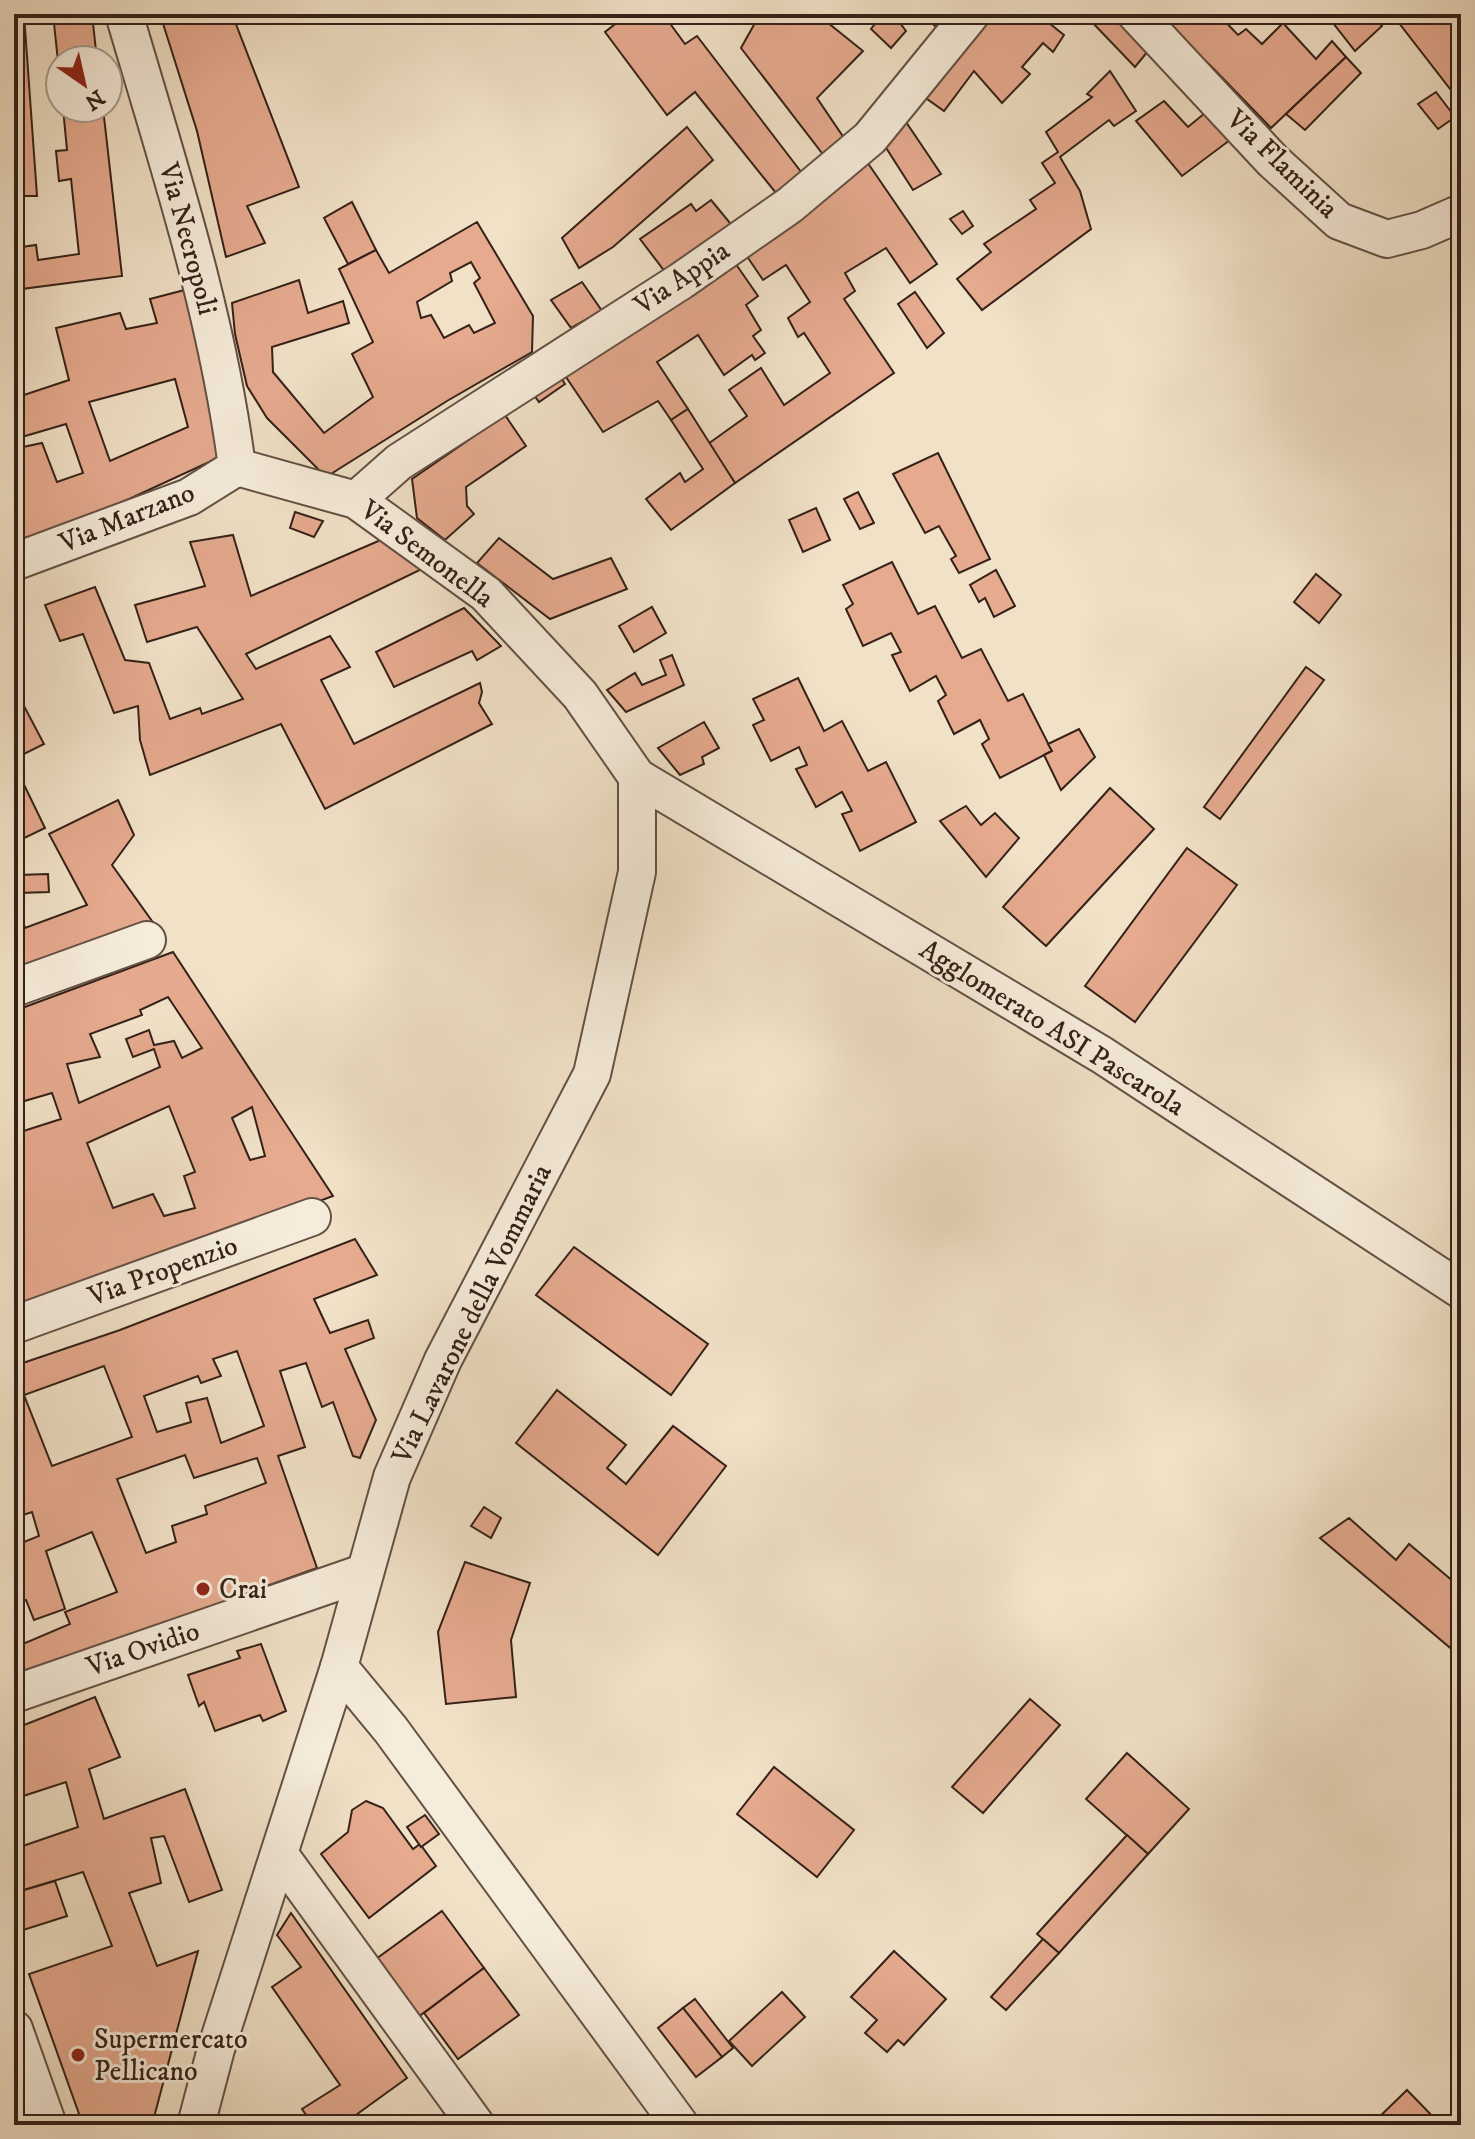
<svg xmlns="http://www.w3.org/2000/svg" width="1475" height="2139" viewBox="0 0 1475 2139" font-family="'IM FELL DW Pica',serif">
<rect width="100%" height="100%" fill="#f1e1c7"/>
<filter id="stains"><feTurbulence type="fractalNoise" baseFrequency=".0025" numOctaves="4"/><feColorMatrix values="0 0 0 0 .2 0 0 0 0 .09 0 0 0 0 .02 0 0 0 .5 -.17"/></filter>
<radialGradient id="worn" r=".72"><stop offset=".6" stop-color="#630" stop-opacity="0"/><stop offset="1" stop-color="#630" stop-opacity=".3"/></radialGradient>
<g fill="#e6aa8f" stroke="#342118" stroke-width="2" fill-rule="evenodd">
<path d="M 14,14 L 24,14 L 37,196 L 14,196 Z"/>
<path d="M 53,14 L 92,14 L 97,60 L 60,60 L 60,80 Z"/>
<path d="M 160,14 L 232,14 L 299,187 L 247,206 L 265,243 L 226,257 L 197,131 Z"/>
<path d="M 628,14 L 663,14 L 685,44 L 697,36 L 805,177 L 780,198 L 695,92 L 667,115 L 605,32 Z"/>
<path d="M 760,14 L 825,14 L 822,18 L 863,51 L 817,98 L 844,138 L 825,157 L 741,48 Z"/>
<path d="M 883,14 L 893,14 L 906,31 L 891,48 L 871,29 Z"/>
<path d="M 925,14 L 951,14 L 939,31 Z"/>
<path d="M 987,14 L 1048,14 L 1044,19 L 1064,35 L 1053,52 L 1043,43 L 1022,67 L 1030,74 L 1002,103 L 974,71 L 944,111 L 923,96 Z"/>
<path d="M 1092,14 L 1124,14 L 1153,45 L 1135,67 L 1088,18 Z"/>
<path d="M 1150,14 L 1218,14 L 1238,35 L 1246,29 L 1262,44 L 1283,23 L 1316,59 L 1332,41 L 1346,57 L 1271,128 L 1211,66 Z"/>
<path d="M 1326,14 L 1372,14 L 1382,26 L 1355,51 Z"/>
<path d="M 1392,14 L 1461,14 L 1461,103 Z"/>
<path d="M 1346,57 L 1361,73 L 1305,130 L 1286,114 Z"/>
<path d="M 1110,71 L 1136,111 L 1114,126 L 1109,120 L 1060,157 L 1080,191 L 1091,229 L 982,310 L 957,279 L 991,252 L 984,244 L 1036,209 L 1030,200 L 1055,183 L 1042,163 L 1058,152 L 1046,132 L 1092,97 L 1087,94 Z"/>
<path d="M 1436,92 L 1455,117 L 1438,129 L 1418,104 Z"/>
<path d="M 1164,101 L 1188,127 L 1211,108 L 1238,134 L 1182,176 L 1136,121 Z"/>
<path d="M 63,108 L 103,108 L 122,276 L 14,290 L 14,248 L 36,245 L 38,260 L 79,254 L 71,179 L 59,181 L 56,151 L 67,150 Z"/>
<path d="M 904,119 L 941,174 L 913,190 L 883,143 Z"/>
<path d="M 687,127 L 713,160 L 613,247 L 579,268 L 562,238 Z"/>
<path d="M 863,156 L 937,264 L 910,283 L 886,248 L 845,273 L 855,291 L 844,299 L 894,373 L 735,483 L 708,444 L 747,416 L 729,390 L 761,368 L 784,405 L 830,373 L 804,333 L 798,337 L 788,318 L 810,302 L 786,265 L 763,280 L 744,252 Z"/>
<path d="M 711,200 L 735,229 L 669,277 L 640,239 L 691,204 L 696,211 Z"/>
<path d="M 352,202 L 376,250 L 348,264 L 324,218 Z"/>
<path d="M 963,211 L 973,226 L 962,234 L 950,219 Z"/>
<path d="M 477,222 L 533,316 L 532,352 L 447,401 L 326,477 L 267,418 L 247,386 L 235,334 L 232,303 L 299,280 L 308,313 L 343,301 L 349,323 L 272,347 L 273,372 L 324,433 L 373,397 L 352,354 L 373,342 L 339,269 L 376,250 L 389,273 ZM 471,262 L 480,278 L 474,283 L 495,323 L 474,333 L 469,325 L 444,338 L 431,315 L 421,318 L 417,302 L 452,281 L 450,273 Z"/>
<path d="M 733,260 L 758,296 L 746,305 L 761,330 L 753,336 L 765,353 L 755,360 L 752,355 L 724,375 L 698,335 L 657,362 L 688,409 L 671,420 L 658,401 L 603,432 L 566,377 Z"/>
<path d="M 582,282 L 602,311 L 571,328 L 551,300 Z"/>
<path d="M 196,287 L 231,452 L 77,523 L 14,541 L 14,363 L 24,395 L 69,380 L 56,328 L 120,313 L 126,329 L 157,323 L 150,299 ZM 175,379 L 188,427 L 110,461 L 89,402 ZM 66,424 L 83,473 L 57,482 L 42,443 L 18,448 L 15,439 Z"/>
<path d="M 915,292 L 944,333 L 927,348 L 898,304 Z"/>
<path d="M 558,373 L 565,384 L 539,402 L 531,391 Z"/>
<path d="M 688,409 L 735,483 L 671,530 L 646,499 L 680,473 L 685,482 L 703,469 L 671,420 Z"/>
<path d="M 505,415 L 526,446 L 466,487 L 467,506 L 474,514 L 445,540 L 417,518 L 412,479 Z"/>
<path d="M 938,453 L 990,559 L 959,573 L 951,559 L 956,556 L 939,526 L 925,533 L 893,474 Z"/>
<path d="M 858,492 L 874,523 L 860,529 L 844,499 Z"/>
<path d="M 816,508 L 830,540 L 803,552 L 789,520 Z"/>
<path d="M 295,512 L 323,521 L 314,537 L 290,528 Z"/>
<path d="M 233,535 L 251,596 L 390,536 L 426,567 L 246,654 L 256,669 L 330,636 L 350,667 L 321,680 L 354,744 L 480,683 L 482,692 L 479,703 L 492,724 L 325,809 L 281,724 L 150,775 L 140,740 L 138,706 L 114,713 L 83,634 L 60,641 L 45,605 L 95,587 L 125,660 L 149,663 L 170,719 L 200,708 L 202,714 L 243,699 L 197,627 L 147,642 L 135,605 L 205,586 L 190,542 Z"/>
<path d="M 499,538 L 553,579 L 611,558 L 627,589 L 550,619 L 477,563 Z"/>
<path d="M 892,562 L 918,614 L 935,606 L 962,658 L 981,649 L 1008,701 L 1023,694 L 1052,751 L 1000,778 L 982,744 L 989,739 L 980,720 L 954,734 L 938,701 L 946,695 L 936,676 L 910,691 L 892,655 L 901,652 L 891,633 L 863,646 L 846,609 L 853,604 L 843,585 Z"/>
<path d="M 996,570 L 1015,606 L 994,617 L 985,598 L 979,602 L 970,585 Z"/>
<path d="M 1316,574 L 1341,595 L 1319,623 L 1294,602 Z"/>
<path d="M 652,607 L 666,633 L 634,652 L 619,626 Z"/>
<path d="M 464,608 L 501,646 L 477,660 L 472,651 L 394,687 L 376,652 Z"/>
<path d="M 672,655 L 684,685 L 626,712 L 607,690 L 635,673 L 642,685 L 666,675 L 660,660 Z"/>
<path d="M 1306,667 L 1324,680 L 1220,819 L 1204,807 Z"/>
<path d="M 798,678 L 824,731 L 842,721 L 868,771 L 886,762 L 916,822 L 860,851 L 842,814 L 852,811 L 842,792 L 816,807 L 796,769 L 807,765 L 799,747 L 771,761 L 753,725 L 764,720 L 753,699 Z"/>
<path d="M 14,687 L 44,744 L 14,759 Z"/>
<path d="M 704,722 L 719,748 L 702,757 L 704,764 L 680,775 L 658,748 Z"/>
<path d="M 1079,729 L 1095,757 L 1061,790 L 1044,755 L 1052,751 L 1048,744 Z"/>
<path d="M 14,764 L 45,828 L 14,843 Z"/>
<path d="M 1110,788 L 1154,829 L 1046,946 L 1003,907 Z"/>
<path d="M 118,800 L 134,835 L 112,865 L 157,928 L 14,978 L 14,915 L 20,912 L 25,928 L 87,905 L 49,834 Z"/>
<path d="M 966,806 L 981,825 L 995,813 L 1019,838 L 986,877 L 940,821 Z"/>
<path d="M 1187,848 L 1237,885 L 1135,1022 L 1085,986 Z"/>
<path d="M 48,874 L 49,892 L 19,893 L 18,875 Z"/>
<path d="M 173,952 L 333,1196 L 14,1315 L 14,1134 L 61,1119 L 52,1093 L 21,1102 L 14,1085 L 14,1011 ZM 168,997 L 202,1048 L 182,1058 L 174,1041 L 154,1045 L 149,1030 L 126,1039 L 133,1057 L 154,1049 L 160,1067 L 79,1103 L 67,1064 L 100,1057 L 90,1034 L 142,1015 L 140,1010 ZM 169,1106 L 195,1172 L 184,1176 L 195,1208 L 164,1216 L 153,1194 L 113,1208 L 87,1143 ZM 252,1107 L 265,1156 L 250,1160 L 232,1118 Z"/>
<path d="M 355,1239 L 377,1275 L 314,1299 L 330,1333 L 368,1320 L 374,1338 L 345,1349 L 376,1420 L 360,1458 L 353,1456 L 333,1402 L 322,1407 L 306,1363 L 280,1371 L 305,1447 L 278,1456 L 317,1568 L 14,1677 L 14,1621 L 23,1644 L 70,1624 L 65,1612 L 117,1592 L 92,1532 L 46,1551 L 65,1609 L 34,1620 L 26,1600 L 14,1604 L 14,1546 L 39,1536 L 32,1512 L 14,1518 L 14,1366 L 120,1330 ZM 237,1351 L 264,1426 L 221,1443 L 207,1398 L 186,1403 L 191,1422 L 157,1432 L 144,1396 L 198,1376 L 201,1383 L 221,1376 L 213,1359 ZM 104,1366 L 132,1437 L 52,1466 L 24,1395 ZM 185,1455 L 194,1478 L 257,1458 L 266,1483 L 205,1506 L 207,1514 L 172,1526 L 176,1542 L 146,1553 L 117,1479 Z"/>
<path d="M 574,1247 L 708,1344 L 671,1395 L 536,1295 Z"/>
<path d="M 557,1390 L 626,1445 L 607,1468 L 626,1484 L 673,1426 L 726,1466 L 658,1555 L 516,1443 Z"/>
<path d="M 484,1507 L 501,1518 L 491,1538 L 471,1526 Z"/>
<path d="M 1349,1518 L 1396,1560 L 1409,1544 L 1461,1588 L 1461,1657 L 1320,1538 Z"/>
<path d="M 465,1562 L 530,1583 L 511,1640 L 516,1697 L 446,1704 L 438,1632 Z"/>
<path d="M 261,1644 L 286,1711 L 263,1721 L 260,1715 L 215,1731 L 204,1702 L 199,1706 L 188,1675 L 240,1658 L 237,1651 Z"/>
<path d="M 95,1697 L 120,1757 L 89,1769 L 104,1819 L 185,1789 L 222,1890 L 189,1902 L 164,1836 L 151,1838 L 161,1883 L 129,1893 L 157,1966 L 198,1951 L 152,2125 L 83,2125 L 29,1974 L 112,1946 L 83,1872 L 14,1893 L 14,1849 L 78,1827 L 66,1782 L 14,1799 L 14,1729 Z"/>
<path d="M 1030,1699 L 1060,1725 L 983,1813 L 952,1787 Z"/>
<path d="M 1127,1753 L 1189,1809 L 1148,1854 L 1086,1799 Z"/>
<path d="M 774,1767 L 854,1830 L 817,1877 L 737,1814 Z"/>
<path d="M 366,1801 L 383,1808 L 413,1849 L 420,1844 L 436,1866 L 369,1918 L 321,1854 L 348,1832 L 352,1810 Z"/>
<path d="M 425,1815 L 439,1834 L 421,1847 L 407,1827 Z"/>
<path d="M 1127,1835 L 1148,1854 L 1059,1953 L 1037,1934 Z"/>
<path d="M 55,1881 L 67,1916 L 14,1933 L 14,1893 Z"/>
<path d="M 442,1911 L 484,1968 L 418,2017 L 376,1959 Z"/>
<path d="M 291,1913 L 407,2078 L 342,2125 L 313,2125 L 302,2109 L 340,2085 L 272,1987 L 301,1967 L 277,1935 Z"/>
<path d="M 1043,1939 L 1059,1953 L 1006,2010 L 991,1997 Z"/>
<path d="M 894,1951 L 946,1999 L 904,2045 L 898,2040 L 887,2052 L 865,2033 L 877,2020 L 851,1997 Z"/>
<path d="M 484,1968 L 519,2015 L 458,2059 L 424,2013 Z"/>
<path d="M 782,1992 L 805,2017 L 752,2066 L 729,2041 Z"/>
<path d="M 695,1999 L 733,2048 L 722,2057 L 683,2008 Z"/>
<path d="M 683,2008 L 722,2057 L 696,2077 L 658,2028 Z"/>
<path d="M 1407,2090 L 1441,2125 L 1371,2125 Z"/>
</g>
<g fill="none" stroke-linecap="round" stroke-linejoin="round">
<g stroke="#635144" stroke-width="40">
<g id="minor">
<path d="M 124,14 C 168,164 217,312 237,467"/>
<path d="M 1136,14 L 1273,161 L 1339,221 L 1387,239 L 1422,230 L 1461,213"/>
<path d="M 237,467 L 356,500 L 486,594 L 580,695 L 637,777 L 1102,1055 L 1461,1290"/>
<path d="M 356,500 L 399,462 L 681,281 L 790,205 L 870,138 L 971,14"/>
<path d="M 14,562 L 189,497 L 237,467"/>
<path d="M 14,988 L 147,940"/>
<path d="M 14,1325 L 312,1217"/>
<path d="M 339,1667 L 391,1730 L 680,2125"/>
<path d="M 14,1694 L 363,1573"/>
<path d="M 280,1855 L 476,2125"/>
<path d="M 14,2029 L 48,2125"/>
<path d="M 196,2125 L 216,2049 L 339,1667 L 392,1477 L 443,1360 L 592,1074 L 637,872 L 637,777"/>
</g>
</g>
<use href="#minor" stroke="#f6ecdb" stroke-width="36"/>
</g>
<g fill="#8f2418" stroke="#f6ecdb" stroke-width="3">
<circle cx="203" cy="1589" r="8"/>
<circle cx="78" cy="2055" r="8"/>
</g>
<g text-anchor="middle" dominant-baseline="central" stroke-width="6" stroke-linejoin="round" paint-order="stroke">
<g font-size="28" fill="#342118" stroke="#f6ecdb">
<text transform="translate(1282 164) rotate(44)">Via Flaminia</text>
<text transform="translate(188 239) rotate(75)">Via Necropoli</text>
<text transform="translate(682 278) rotate(-34)">Via Appia</text>
<text transform="translate(127 518) rotate(-22)">Via Marzano</text>
<text transform="translate(427 554) rotate(37)">Via Semonella</text>
<text transform="translate(1052 1028) rotate(32)">Agglomerato ASI Pascarola</text>
<text transform="translate(163 1271) rotate(-20)">Via Propenzio</text>
<text transform="translate(472 1314) rotate(-64)">Via Lavarone della Vommaria</text>
<text transform="translate(143 1649) rotate(-19)">Via Ovidio</text>
</g>
<g font-size="28" fill="#342118" stroke="#f6ecdb" text-anchor="start">
<text x="219" y="1589">Crai</text>
<text x="94" y="2039">Supermercato<tspan x="94" dy="32">Pellicano</tspan></text>
</g>
</g>
<rect width="1475" height="2139" fill="none" stroke="#f1e1c7" stroke-width="48"/>
<rect x="16" y="16" width="1443" height="2107" fill="none" stroke="#342118" stroke-width="4"/>
<rect x="24" y="24" width="1427" height="2091" fill="none" stroke="#342118" stroke-width="2"/>
<g transform="translate(84 84) rotate(146)"><circle r="38" fill="#f6ecdb" stroke="#a89b8d" stroke-width="2"/>
<path d="M0-6L14 30L0 20L-14 30Z" fill="#8f2418"/>
<text y="-12" font-size="22" font-weight="bold" text-anchor="middle" fill="#342118">N</text>
</g>
<rect width="100%" height="100%" filter="url(#stains)"/>
<rect width="100%" height="100%" fill="url(#worn)"/>
</svg>
